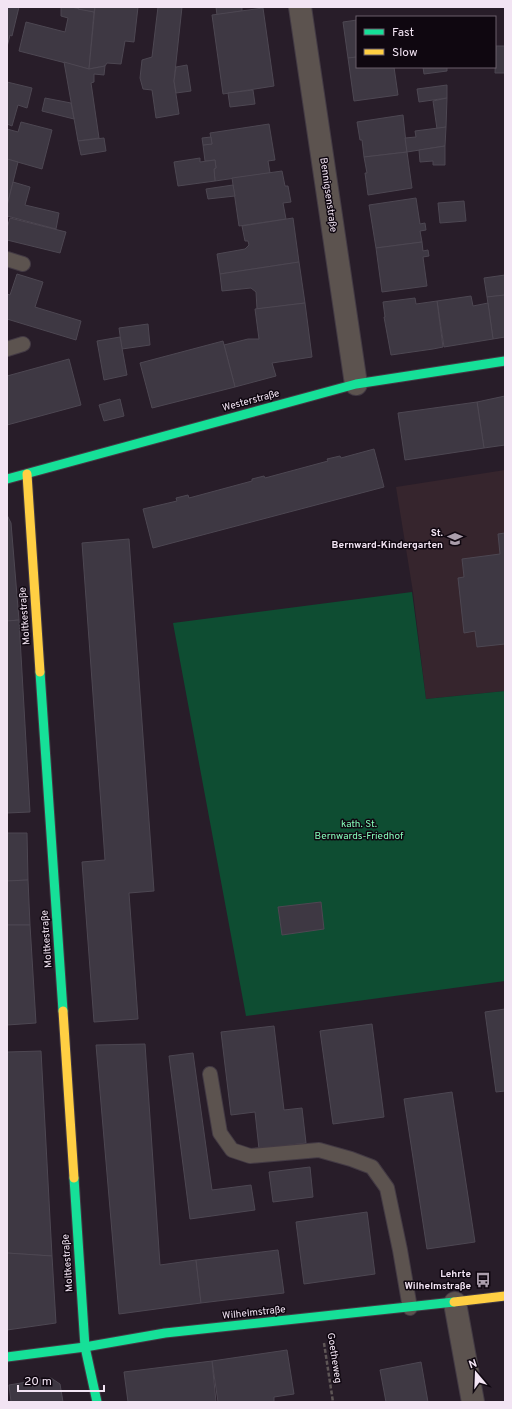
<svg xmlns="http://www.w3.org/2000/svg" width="512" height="1409" viewBox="0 0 512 1409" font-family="Overpass,sans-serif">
<rect width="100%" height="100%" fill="#281d29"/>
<path fill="#36252d" d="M 505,470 L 505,691 L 426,699 L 413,592 L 396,487 Z"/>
<path fill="#0e4d32" d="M 412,592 L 426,699 L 505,691 L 505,981 L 246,1016 L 173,623 Z"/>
<g fill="#3e3843" stroke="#4d4752">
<path d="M 7,7 L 19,7 L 12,36 L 10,35 L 7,47 Z"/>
<path d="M 61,7 L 71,7 L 94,12 L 89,69 L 19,51 L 26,22 L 65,32 L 68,18 L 61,16 Z"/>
<path d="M 79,7 L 95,7 L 94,12 L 78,9 Z"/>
<path d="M 95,7 L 138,7 L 134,42 L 125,41 L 121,64 L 107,63 L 105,66 L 89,69 Z"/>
<path d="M 158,7 L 182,7 L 174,81 L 179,114 L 156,118 L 152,90 L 143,89 L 140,78 L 142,60 L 152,57 Z"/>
<path d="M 216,7 L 242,7 L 242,11 L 217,15 Z"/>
<path d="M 263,8 L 274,86 L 223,94 L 212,15 Z"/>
<path d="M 357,20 L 357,57 L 348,58 L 343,22 Z"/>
<path d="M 496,46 L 505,46 L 505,73 L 495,73 Z"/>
<path d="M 357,57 L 357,67 L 394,67 L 398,95 L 354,101 L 348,58 Z"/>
<path d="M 64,62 L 89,69 L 105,66 L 104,75 L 94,74 L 94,82 L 91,83 L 99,138 L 78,141 Z"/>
<path d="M 187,65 L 191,91 L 176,93 L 174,81 L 176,67 Z"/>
<path d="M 423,67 L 447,67 L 447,71 L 424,74 Z"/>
<path d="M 7,82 L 32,88 L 27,108 L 18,105 L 12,126 L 7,124 Z"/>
<path d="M 447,85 L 447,98 L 419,102 L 417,89 Z"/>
<path d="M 253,90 L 255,104 L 230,107 L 228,93 Z"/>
<path d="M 45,98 L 71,103 L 74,119 L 42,111 Z"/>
<path d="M 447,98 L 446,127 L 437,129 L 433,101 Z"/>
<path d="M 403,115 L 407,152 L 364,157 L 362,140 L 360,140 L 357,122 Z"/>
<path d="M 21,122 L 52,130 L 42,169 L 7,159 L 7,129 L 18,132 Z"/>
<path d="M 269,124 L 275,160 L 268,161 L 270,173 L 215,181 L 214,169 L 216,168 L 215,160 L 205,161 L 203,145 L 212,144 L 210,133 Z"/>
<path d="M 446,127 L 445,146 L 407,152 L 405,138 L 416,137 L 415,131 Z"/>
<path d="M 211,137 L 212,144 L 203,145 L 202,138 Z"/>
<path d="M 104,138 L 106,151 L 81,155 L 78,141 Z"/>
<path d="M 445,146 L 445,165 L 433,165 L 433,161 L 420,162 L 419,150 Z"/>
<path d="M 407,152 L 412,188 L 368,195 L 365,173 L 367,173 L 364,157 Z"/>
<path d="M 200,158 L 200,162 L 215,160 L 216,168 L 214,169 L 215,181 L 178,186 L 174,162 Z"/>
<path d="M 7,159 L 18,162 L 7,206 Z"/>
<path d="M 282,171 L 285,186 L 288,186 L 291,202 L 283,203 L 286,219 L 239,226 L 232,178 Z"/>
<path d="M 13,182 L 30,187 L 25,205 L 59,213 L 56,229 L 7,216 L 7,206 Z"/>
<path d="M 233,185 L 235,196 L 208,199 L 206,189 Z"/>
<path d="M 416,198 L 420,224 L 425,223 L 426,230 L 420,231 L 422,242 L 376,248 L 369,205 Z"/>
<path d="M 464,201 L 466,221 L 440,223 L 438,203 Z"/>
<path d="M 10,218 L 66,232 L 60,253 L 7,240 L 7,228 Z"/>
<path d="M 293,218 L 299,262 L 220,274 L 217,254 L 245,249 L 249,245 L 248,241 L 245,241 L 242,226 Z"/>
<path d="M 422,242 L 423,251 L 428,250 L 429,256 L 423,257 L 427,286 L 382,292 L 376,248 Z"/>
<path d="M 299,262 L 305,303 L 257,309 L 256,292 L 251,288 L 222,291 L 220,274 Z"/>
<path d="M 17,274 L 43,282 L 35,307 L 81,321 L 76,340 L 7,319 L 7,294 L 10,295 Z"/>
<path d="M 505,275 L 505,295 L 487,297 L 484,278 Z"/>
<path d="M 505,295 L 505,337 L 493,339 L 487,297 Z"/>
<path d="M 471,296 L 473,306 L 488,303 L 493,339 L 444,347 L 437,301 Z"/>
<path d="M 415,298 L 416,304 L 437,301 L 443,347 L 433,349 L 391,355 L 384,317 L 385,317 L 383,302 Z"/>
<path d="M 305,303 L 312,357 L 272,363 L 276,376 L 235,387 L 224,345 L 248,339 L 259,339 L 255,309 Z"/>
<path d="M 148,324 L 150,345 L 122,349 L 119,328 Z"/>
<path d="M 120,337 L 127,375 L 104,380 L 97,341 Z"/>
<path d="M 223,341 L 235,387 L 152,408 L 140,363 Z"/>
<path d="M 69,359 L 81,405 L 7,425 L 7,376 Z"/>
<path d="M 505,396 L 505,445 L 484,448 L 477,402 Z"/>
<path d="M 120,399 L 124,416 L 104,421 L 99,405 Z"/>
<path d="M 477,402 L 484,448 L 405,460 L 398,413 Z"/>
<path d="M 374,449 L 384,487 L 153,548 L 143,509 L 177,501 L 176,498 L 188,495 L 189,498 L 252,481 L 252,479 L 264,476 L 265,478 L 328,461 L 327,459 L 340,456 L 341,458 Z"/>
<path d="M 7,515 L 11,523 L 19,620 L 7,621 Z"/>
<path d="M 505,533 L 505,644 L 477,647 L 475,631 L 464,633 L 458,578 L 464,577 L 462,559 L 500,554 L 498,534 Z"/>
<path d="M 129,539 L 154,891 L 129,893 L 138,1019 L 94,1022 L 82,862 L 105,860 L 82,543 Z"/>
<path d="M 19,620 L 30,812 L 7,813 L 7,621 Z"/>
<path d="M 7,833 L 27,833 L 28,880 L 7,881 Z"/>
<path d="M 28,880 L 30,925 L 7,925 L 7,881 Z"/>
<path d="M 321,902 L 324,929 L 282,935 L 278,907 Z"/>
<path d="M 7,925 L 30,925 L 36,1023 L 7,1025 Z"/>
<path d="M 505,1009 L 505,1091 L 496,1092 L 485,1012 Z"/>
<path d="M 372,1024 L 384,1117 L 333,1124 L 320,1031 Z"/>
<path d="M 274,1026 L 284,1110 L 302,1108 L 306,1143 L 259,1149 L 255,1112 L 231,1115 L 221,1032 Z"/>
<path d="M 145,1044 L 160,1265 L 196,1260 L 201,1303 L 119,1314 L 96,1045 Z"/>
<path d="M 41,1051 L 52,1256 L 7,1253 L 7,1052 Z"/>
<path d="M 193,1053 L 212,1190 L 251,1185 L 255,1210 L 190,1219 L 169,1056 Z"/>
<path d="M 452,1092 L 475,1242 L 427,1249 L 404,1099 Z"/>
<path d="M 310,1167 L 313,1197 L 273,1202 L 269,1172 Z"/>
<path d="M 367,1212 L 375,1274 L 304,1284 L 296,1222 Z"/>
<path d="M 278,1250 L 284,1293 L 201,1303 L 196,1260 Z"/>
<path d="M 7,1253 L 52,1256 L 56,1323 L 7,1330 Z"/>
<path d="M 287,1350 L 294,1394 L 274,1397 L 274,1402 L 218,1402 L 212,1361 Z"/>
<path d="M 212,1361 L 216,1402 L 128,1402 L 124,1372 Z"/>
<path d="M 421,1362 L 428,1402 L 386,1402 L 380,1370 Z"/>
<path d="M 51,1378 L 60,1384 L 63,1402 L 11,1402 L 9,1385 Z"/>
</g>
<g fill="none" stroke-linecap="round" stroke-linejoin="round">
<g stroke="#433a44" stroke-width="16">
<g id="lane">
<path d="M 7,259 L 23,264"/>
<path d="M 7,349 L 23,344"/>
<path d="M 210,1074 L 220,1133 L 232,1150 L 250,1156 L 319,1150 L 351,1159 L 372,1167 L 387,1188 L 400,1250 L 410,1308"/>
</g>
</g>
<g stroke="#433a44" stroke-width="24">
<g id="street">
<path d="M 300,7 L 356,384"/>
<path d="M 455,1303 L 473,1402"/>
</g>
</g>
<g stroke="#433a44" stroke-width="11">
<g id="fast">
<path d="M 7,479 L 356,384 L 505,361"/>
<path d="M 40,672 L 63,1011"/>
<path d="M 74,1178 L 85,1347 L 97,1402"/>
<path d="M 7,1357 L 85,1347 L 165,1333 L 454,1302"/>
</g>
</g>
<g stroke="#433a44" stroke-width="11">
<g id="slow">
<path d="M 27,474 L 40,672"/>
<path d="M 63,1011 L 74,1178"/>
<path d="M 454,1302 L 505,1296"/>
</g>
</g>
<path stroke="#5e5656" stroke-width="2.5" stroke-dasharray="4 2" stroke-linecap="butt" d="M 324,1343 L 333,1402"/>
<use href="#lane" stroke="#5c534f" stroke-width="14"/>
<use href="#street" stroke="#5c534f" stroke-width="22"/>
<use href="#fast" stroke="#16e098" stroke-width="9"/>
<use href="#slow" stroke="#ffcf43" stroke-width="9"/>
</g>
<defs>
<g id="school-bare" transform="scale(1.2)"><path d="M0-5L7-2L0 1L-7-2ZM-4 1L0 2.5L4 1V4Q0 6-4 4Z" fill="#ab9eac" stroke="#0f0710" stroke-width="2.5" paint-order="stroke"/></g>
<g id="bus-bare" transform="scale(1.2)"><path d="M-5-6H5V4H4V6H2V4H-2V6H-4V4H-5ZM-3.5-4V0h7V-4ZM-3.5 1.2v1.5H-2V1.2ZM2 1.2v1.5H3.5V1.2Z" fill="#ab9eac" stroke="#0f0710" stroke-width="2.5" paint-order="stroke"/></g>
</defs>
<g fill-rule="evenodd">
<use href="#school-bare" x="455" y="539"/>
<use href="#bus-bare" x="483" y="1280"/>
</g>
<g text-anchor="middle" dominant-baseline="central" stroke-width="3" stroke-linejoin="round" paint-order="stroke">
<g font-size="10" fill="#f2e4f3" stroke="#0f0710">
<text transform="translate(328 195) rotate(82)">Bennigsenstraße</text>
<text transform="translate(251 401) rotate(-15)">Westerstraße</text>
<text transform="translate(25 616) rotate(-94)">Moltkestraße</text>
<text transform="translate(47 939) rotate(-94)">Moltkestraße</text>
<text transform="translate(68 1263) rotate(-94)">Moltkestraße</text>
<text transform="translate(254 1313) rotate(-6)">Wilhelmstraße</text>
<text transform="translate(334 1358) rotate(81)">Goetheweg</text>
</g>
<g font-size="10" font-weight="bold" fill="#f2e4f3" stroke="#0f0710" text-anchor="end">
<text x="443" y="533">St.<tspan x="443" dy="12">Bernward-Kindergarten</tspan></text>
<text x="471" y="1274">Lehrte<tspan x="471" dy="12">Wilhelmstraße</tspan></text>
</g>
<g font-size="10" fill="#85febb" stroke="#0f0710">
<text x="359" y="824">kath. St.<tspan x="359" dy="12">Bernwards-Friedhof</tspan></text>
</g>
</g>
<rect width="512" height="1409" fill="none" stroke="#f2e4f3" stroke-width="16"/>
<rect x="356" y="16" width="140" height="52" fill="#0f0710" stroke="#6a5f6b"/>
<rect x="364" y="29" width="20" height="6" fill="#16e098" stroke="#6a5f6b"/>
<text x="392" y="36" font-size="12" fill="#f2e4f3">Fast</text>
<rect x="364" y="49" width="20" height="6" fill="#ffcf43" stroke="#6a5f6b"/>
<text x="392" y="56" font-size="12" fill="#f2e4f3">Slow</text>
<g transform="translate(476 1373) rotate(341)" stroke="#0f0710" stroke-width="3" paint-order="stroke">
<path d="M0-3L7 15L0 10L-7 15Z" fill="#f2e4f3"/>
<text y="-6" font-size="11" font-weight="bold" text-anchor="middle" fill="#f2e4f3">N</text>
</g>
<path d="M18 1385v6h86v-6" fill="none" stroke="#f2e4f3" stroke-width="2"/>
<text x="24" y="1385" font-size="12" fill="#f2e4f3" stroke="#0f0710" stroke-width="3" paint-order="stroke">20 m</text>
</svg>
